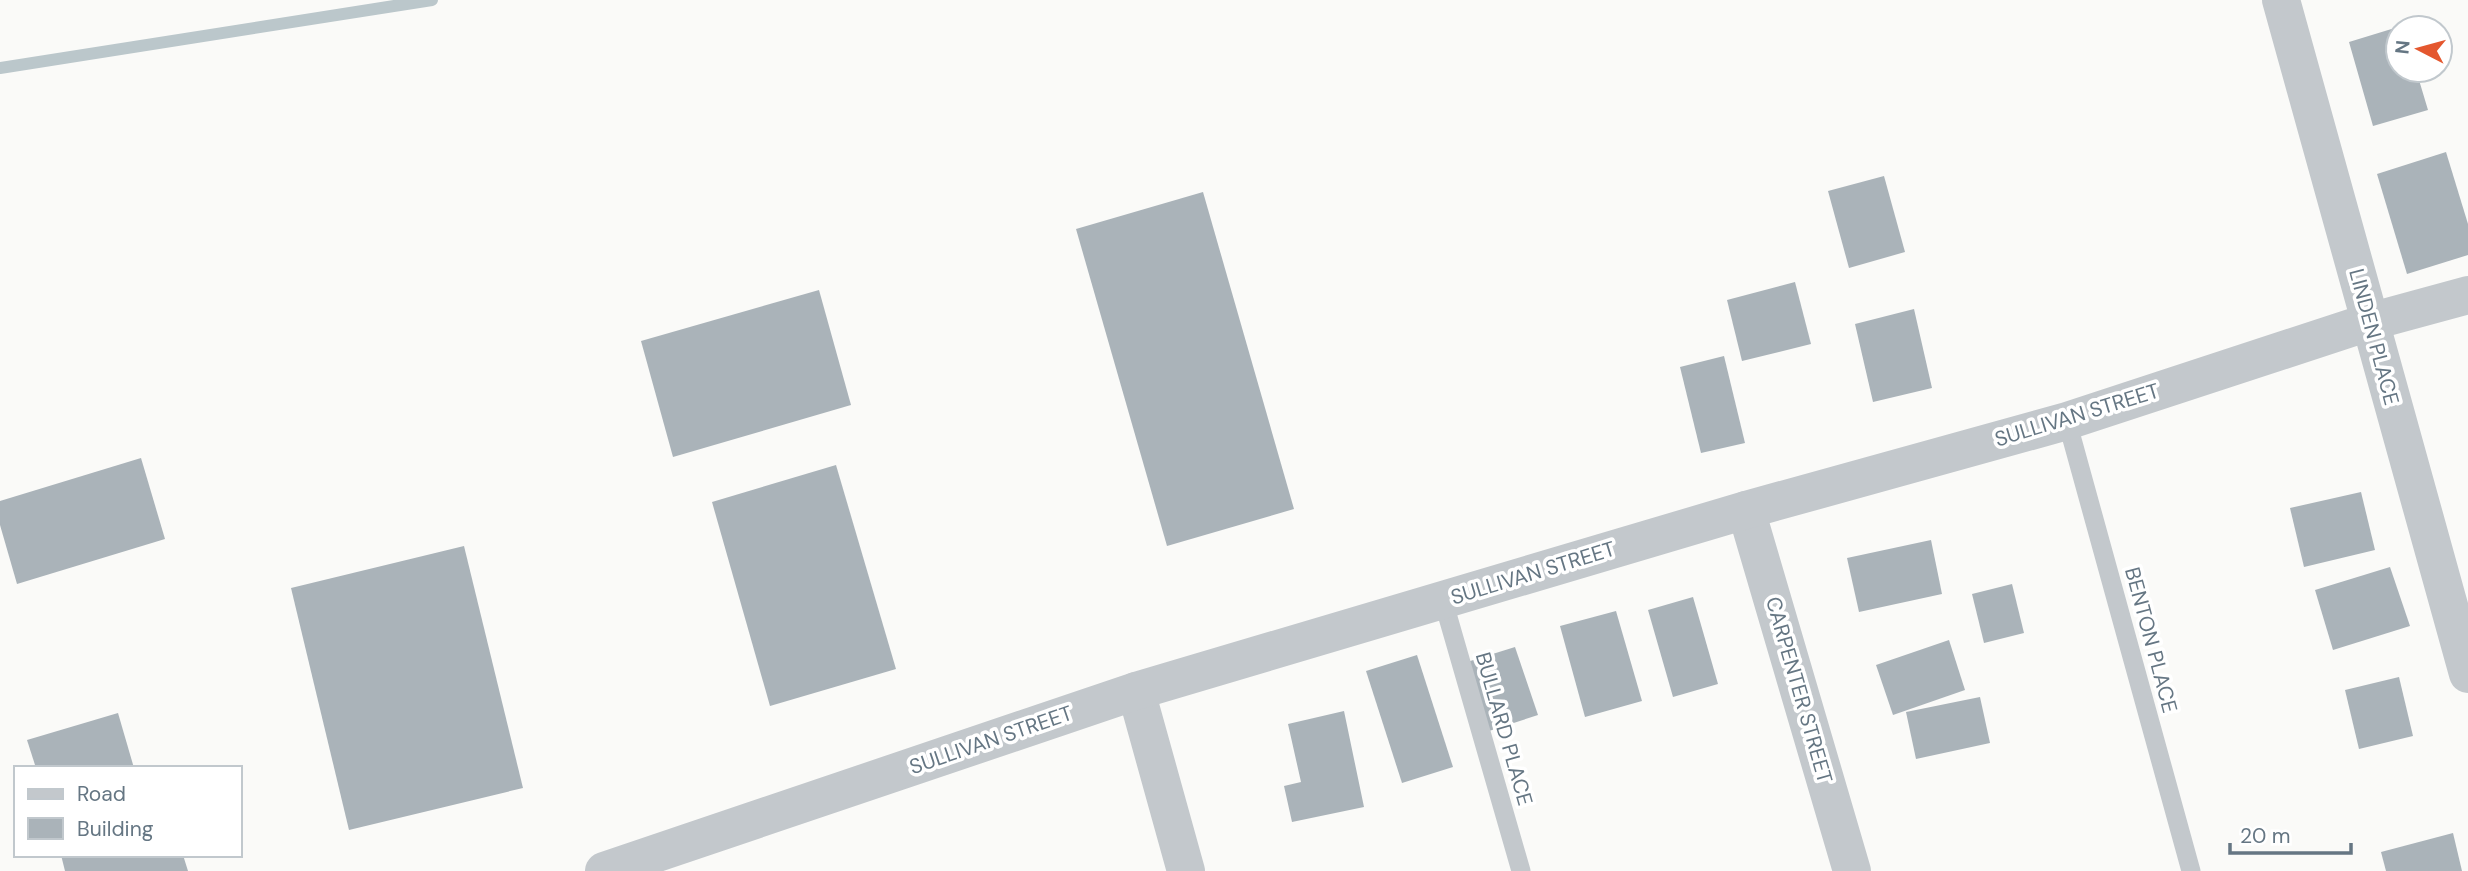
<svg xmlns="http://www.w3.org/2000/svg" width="2468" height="871" viewBox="0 0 2468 871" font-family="'DM Sans',sans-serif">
<rect width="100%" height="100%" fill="#fafaf8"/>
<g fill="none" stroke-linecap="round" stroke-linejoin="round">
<path stroke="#bbc7cb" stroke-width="12" d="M 0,68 L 432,0"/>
</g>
<g fill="#aab3b9">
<path d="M 2398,27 L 2398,70 L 2416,70 L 2428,110 L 2373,126 L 2349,42 Z"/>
<path d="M 2446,152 L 2468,224 L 2468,255 L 2407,274 L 2377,174 Z"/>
<path d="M 1884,176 L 1905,252 L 1849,268 L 1828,191 Z"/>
<path d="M 1203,192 L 1294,509 L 1167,546 L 1076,229 Z"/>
<path d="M 1795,282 L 1811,344 L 1742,361 L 1727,300 Z"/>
<path d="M 819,290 L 851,405 L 673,457 L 641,341 Z"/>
<path d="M 1914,309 L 1932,388 L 1873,402 L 1855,324 Z"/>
<path d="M 1724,356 L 1745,443 L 1701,453 L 1680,367 Z"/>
<path d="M 141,458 L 165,539 L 17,584 L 0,525 L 0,501 Z"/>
<path d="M 836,465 L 896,669 L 770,706 L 712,502 Z"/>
<path d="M 2361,492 L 2375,550 L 2304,567 L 2290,508 Z"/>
<path d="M 1931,540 L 1942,594 L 1859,612 L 1847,558 Z"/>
<path d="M 464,546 L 523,788 L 349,830 L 291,588 Z"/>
<path d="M 2390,567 L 2410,626 L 2333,650 L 2315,590 Z"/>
<path d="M 2012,584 L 2024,633 L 1984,643 L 1972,594 Z"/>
<path d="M 1693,597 L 1718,684 L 1673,697 L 1648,610 Z"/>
<path d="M 1616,611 L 1642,701 L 1585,717 L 1560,626 Z"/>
<path d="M 1949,640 L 1965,690 L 1893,715 L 1876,665 Z"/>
<path d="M 1515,647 L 1538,715 L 1489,731 L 1467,662 Z"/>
<path d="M 1417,655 L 1453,767 L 1402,783 L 1366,671 Z"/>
<path d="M 2399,677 L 2413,736 L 2359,749 L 2345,690 Z"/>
<path d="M 1980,697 L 1990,743 L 1916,759 L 1906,712 Z"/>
<path d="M 1344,711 L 1364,807 L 1292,822 L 1284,786 L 1301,782 L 1288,724 Z"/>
<path d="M 118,713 L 134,768 L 36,768 L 27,740 Z"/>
<path d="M 2453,833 L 2462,871 L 2386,871 L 2381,852 Z"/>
<path d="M 61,855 L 183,855 L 188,871 L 65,871 Z"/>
</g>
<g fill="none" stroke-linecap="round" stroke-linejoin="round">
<g stroke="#c3c8cc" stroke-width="19">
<path d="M 2067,421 L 2191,871"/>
<path d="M 1443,600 L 1521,871"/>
</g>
<g stroke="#c3c8cc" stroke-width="38">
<path d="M 2281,0 L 2468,674"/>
<path d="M 1746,510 L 1852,871"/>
<path d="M 1136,691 L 1186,871"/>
<path d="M 604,871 L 1136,691 L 1746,510 L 2067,421 L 2369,322 L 2468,295"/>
</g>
</g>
<g text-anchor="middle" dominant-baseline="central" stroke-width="7" stroke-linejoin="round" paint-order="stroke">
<g font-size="21" fill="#657683" stroke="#fff">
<text transform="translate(2374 337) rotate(75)">LINDEN PLACE</text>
<text transform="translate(2077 415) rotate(-17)">SULLIVAN STREET</text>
<text transform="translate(1533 573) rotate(-17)">SULLIVAN STREET</text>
<text transform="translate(2151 640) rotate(75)">BENTON PLACE</text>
<text transform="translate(1799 690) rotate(74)">CARPENTER STREET</text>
<text transform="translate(1504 729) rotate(74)">BULLARD PLACE</text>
<text transform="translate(991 740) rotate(-19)">SULLIVAN STREET</text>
</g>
</g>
<rect x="14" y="766" width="228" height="91" fill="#ffffff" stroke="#c1c8cd" stroke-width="2"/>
<rect x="28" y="789" width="35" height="10" fill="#c3c8cc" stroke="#c1c8cd" stroke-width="2"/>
<text x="77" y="801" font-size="21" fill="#657683">Road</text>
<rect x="28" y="818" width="35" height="21" fill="#aab3b9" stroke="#c1c8cd" stroke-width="2"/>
<text x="77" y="836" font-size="21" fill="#657683">Building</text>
<g transform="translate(2419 49) rotate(276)"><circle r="33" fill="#ffffff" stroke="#c1c8cd" stroke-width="2"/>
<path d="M0-5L12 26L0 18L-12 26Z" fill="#e4572e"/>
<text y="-10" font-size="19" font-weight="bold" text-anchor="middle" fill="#657683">N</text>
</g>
<path d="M2230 843v10h121v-10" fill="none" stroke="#657683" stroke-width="3.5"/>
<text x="2240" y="843" font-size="21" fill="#657683" stroke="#ffffff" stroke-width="5" paint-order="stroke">20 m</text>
</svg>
